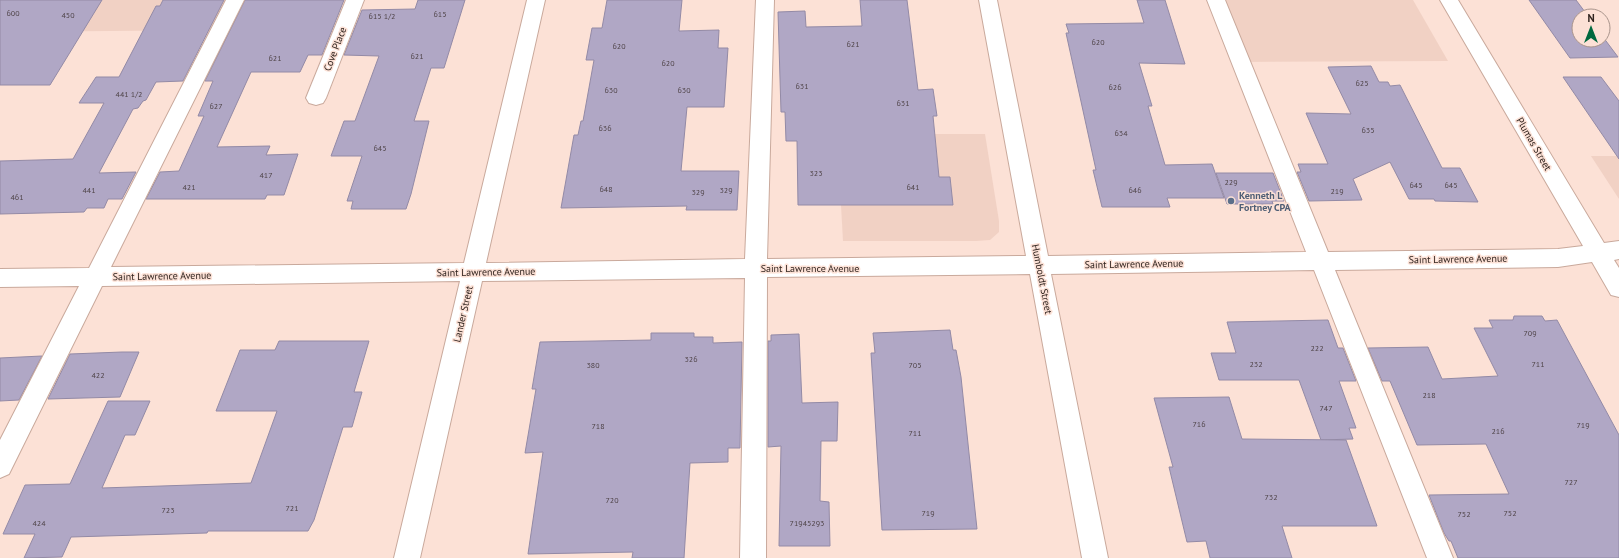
<svg xmlns="http://www.w3.org/2000/svg" width="1619" height="558" viewBox="0 0 1619 558" font-family="'PT Sans',sans-serif">
<rect width="100%" height="100%" fill="#fce1d6"/>
<g fill="#f1d1c4">
<path d="M 0,0 L 235,0 L 220,30 L 0,32 Z"/>
<path d="M 1216,0 L 1413,0 L 1448,61 L 1241,62 Z"/>
<path d="M 837,134 L 985,134 L 999,221 L 999,232 L 990,240 L 976,241 L 843,241 Z"/>
<path d="M 1591,156 L 1619,156 L 1619,199 Z"/>
</g>
<g fill="#b0a7c5" stroke="#938aa6">
<path d="M 0,0 L 102,0 L 50,85 L 0,85 Z"/>
<path d="M 163,0 L 224,0 L 183,81 L 156,82 L 146,100 L 143,101 L 138,108 L 133,109 L 99,173 L 136,172 L 122,199 L 108,199 L 104,208 L 87,208 L 84,212 L 0,214 L 0,161 L 73,159 L 104,103 L 79,103 L 96,77 L 119,77 L 156,6 L 160,6 Z"/>
<path d="M 245,0 L 344,0 L 322,55 L 308,55 L 300,72 L 251,72 L 217,147 L 270,146 L 266,155 L 298,154 L 284,195 L 267,195 L 265,199 L 146,199 L 160,172 L 179,171 L 204,116 L 198,116 L 213,81 L 205,81 Z"/>
<path d="M 418,0 L 465,0 L 444,68 L 431,68 L 414,121 L 429,121 L 411,194 L 406,209 L 351,209 L 353,201 L 347,201 L 362,156 L 331,156 L 344,121 L 355,121 L 379,56 L 344,55 L 362,10 L 415,9 Z"/>
<path d="M 607,0 L 682,0 L 679,31 L 719,30 L 718,48 L 728,48 L 724,107 L 687,107 L 681,171 L 739,171 L 737,210 L 686,210 L 687,206 L 561,208 L 574,135 L 578,135 L 581,121 L 583,121 L 594,60 L 586,60 L 592,28 L 602,28 Z"/>
<path d="M 860,0 L 907,0 L 918,90 L 933,89 L 937,116 L 933,116 L 939,177 L 950,177 L 953,205 L 798,205 L 797,141 L 786,141 L 785,112 L 781,112 L 778,12 L 805,11 L 806,27 L 862,26 Z"/>
<path d="M 1137,0 L 1165,0 L 1185,64 L 1139,63 L 1152,106 L 1148,106 L 1165,165 L 1212,164 L 1224,198 L 1167,198 L 1170,207 L 1102,207 L 1093,170 L 1096,170 L 1066,33 L 1069,33 L 1066,24 L 1144,23 Z"/>
<path d="M 1529,0 L 1576,0 L 1588,16 L 1579,16 L 1579,40 L 1603,40 L 1603,37 L 1618,57 L 1570,58 Z"/>
<path d="M 1371,66 L 1379,82 L 1388,82 L 1390,86 L 1400,85 L 1442,168 L 1460,168 L 1478,202 L 1435,201 L 1434,199 L 1409,199 L 1390,162 L 1353,179 L 1362,200 L 1309,201 L 1297,172 L 1301,172 L 1298,164 L 1328,164 L 1306,113 L 1351,114 L 1328,67 Z"/>
<path d="M 1563,77 L 1601,77 L 1619,101 L 1619,159 Z"/>
<path d="M 1216,173 L 1273,173 L 1284,201 L 1272,201 L 1273,204 L 1227,204 Z"/>
<path d="M 1514,316 L 1542,316 L 1545,321 L 1557,320 L 1619,435 L 1619,558 L 1458,558 L 1451,541 L 1449,541 L 1444,533 L 1429,495 L 1509,494 L 1486,444 L 1417,445 L 1390,381 L 1382,381 L 1368,348 L 1428,347 L 1442,379 L 1498,376 L 1474,328 L 1493,328 L 1489,320 L 1513,320 Z"/>
<path d="M 1328,320 L 1338,348 L 1343,348 L 1356,381 L 1339,381 L 1356,428 L 1349,428 L 1353,439 L 1321,440 L 1299,380 L 1219,380 L 1211,353 L 1236,353 L 1227,322 Z"/>
<path d="M 950,330 L 953,350 L 956,350 L 961,377 L 977,529 L 882,530 L 871,353 L 875,353 L 873,333 Z"/>
<path d="M 651,333 L 694,333 L 694,337 L 713,337 L 713,343 L 742,342 L 740,448 L 728,448 L 728,462 L 690,463 L 684,558 L 632,558 L 633,552 L 528,554 L 543,452 L 525,453 L 536,389 L 532,389 L 540,342 L 651,340 Z"/>
<path d="M 799,334 L 802,403 L 838,402 L 837,441 L 821,441 L 820,501 L 829,502 L 830,546 L 779,546 L 781,446 L 768,447 L 768,341 L 771,341 L 771,335 Z"/>
<path d="M 279,341 L 369,341 L 354,392 L 362,392 L 352,427 L 343,427 L 314,520 L 308,531 L 208,531 L 207,533 L 71,537 L 62,557 L 24,558 L 35,534 L 3,534 L 25,485 L 70,484 L 108,401 L 150,401 L 135,435 L 125,435 L 102,488 L 251,483 L 277,411 L 216,411 L 240,350 L 275,350 Z"/>
<path d="M 122,352 L 139,352 L 120,397 L 48,399 L 70,354 Z"/>
<path d="M 42,356 L 19,400 L 0,401 L 0,358 Z"/>
<path d="M 1229,397 L 1242,439 L 1346,440 L 1377,526 L 1282,526 L 1292,558 L 1210,558 L 1206,541 L 1187,542 L 1169,467 L 1173,467 L 1154,398 Z"/>
</g>
<g fill="none" stroke-linecap="round" stroke-linejoin="round">
<g stroke="#c9a99c" stroke-width="2">
<g id="minor">
<path d="M 226,0 L 244,0 L 111,267 L 464,263 L 527,0 L 545,0 L 486,263 L 745,259 L 756,0 L 774,0 L 767,259 L 1026,256 L 979,0 L 997,0 L 1048,256 L 1306,252 L 1207,0 L 1225,0 L 1328,252 L 1558,249 L 1583,246 L 1440,0 L 1458,0 L 1604,243 L 1619,241 L 1619,259 L 1614,260 L 1619,268 L 1619,297 L 1611,295 L 1592,262 L 1558,267 L 1335,270 L 1453,558 L 1427,558 L 1314,270 L 1051,274 L 1108,558 L 1082,558 L 1030,274 L 767,277 L 766,558 L 740,558 L 745,278 L 482,281 L 420,558 L 394,558 L 460,281 L 102,286 L 9,474 L 0,478 L 0,440 L 79,286 L 0,287 L 0,269 L 89,268 Z"/>
<path d="M 346,0 L 364,0 L 326,98 L 323,103 L 316,105 L 309,103 L 306,98 Z"/>
</g>
</g>
<use href="#minor" fill="#fff" fill-rule="evenodd"/>
</g>
<circle fill="#5c6f8a" stroke="#fce1d6" stroke-width="1.5" cx="1231" cy="201" r="4"/>
<g text-anchor="middle" dominant-baseline="central" stroke-width="3" stroke-linejoin="round" paint-order="stroke">
<g font-size="8" fill="#4f4448">
<text x="13" y="13">600</text>
<text x="440" y="14">615</text>
<text x="68" y="15">450</text>
<text x="382" y="16">615 1/2</text>
<text x="1098" y="42">620</text>
<text x="853" y="44">621</text>
<text x="619" y="46">620</text>
<text x="417" y="56">621</text>
<text x="275" y="58">621</text>
<text x="668" y="63">620</text>
<text x="1362" y="83">625</text>
<text x="802" y="86">631</text>
<text x="1115" y="87">626</text>
<text x="611" y="90">630</text>
<text x="684" y="90">630</text>
<text x="129" y="94">441 1/2</text>
<text x="903" y="103">631</text>
<text x="216" y="106">627</text>
<text x="605" y="128">636</text>
<text x="1368" y="130">635</text>
<text x="1121" y="133">634</text>
<text x="380" y="148">645</text>
<text x="816" y="173">323</text>
<text x="266" y="175">417</text>
<text x="1231" y="182">229</text>
<text x="1416" y="185">645</text>
<text x="1451" y="185">645</text>
<text x="189" y="187">421</text>
<text x="913" y="187">641</text>
<text x="606" y="189">648</text>
<text x="89" y="190">441</text>
<text x="726" y="190">329</text>
<text x="1135" y="190">646</text>
<text x="1337" y="191">219</text>
<text x="698" y="192">329</text>
<text x="17" y="197">461</text>
<text x="1530" y="333">709</text>
<text x="1317" y="348">222</text>
<text x="691" y="359">326</text>
<text x="1256" y="364">232</text>
<text x="1538" y="364">711</text>
<text x="593" y="365">380</text>
<text x="915" y="365">705</text>
<text x="98" y="375">422</text>
<text x="1429" y="395">218</text>
<text x="1326" y="408">747</text>
<text x="1199" y="424">716</text>
<text x="1583" y="425">719</text>
<text x="598" y="426">718</text>
<text x="1498" y="431">216</text>
<text x="915" y="433">711</text>
<text x="1571" y="482">727</text>
<text x="1271" y="497">732</text>
<text x="612" y="500">720</text>
<text x="292" y="508">721</text>
<text x="168" y="510">723</text>
<text x="928" y="513">719</text>
<text x="1510" y="513">752</text>
<text x="1464" y="514">752</text>
<text x="39" y="523">424</text>
<text x="807" y="523">71945293</text>
</g>
<g font-size="10" fill="#2f231e" stroke="#fce1d6">
<text transform="translate(335 49) rotate(-69)">Cove Place</text>
<text transform="translate(1534 144) rotate(60)">Plumas Street</text>
<text transform="translate(1458 259) rotate(-1)">Saint Lawrence Avenue</text>
<text transform="translate(1134 264) rotate(-1)">Saint Lawrence Avenue</text>
<text x="810" y="268">Saint Lawrence Avenue</text>
<text transform="translate(486 272) rotate(-1)">Saint Lawrence Avenue</text>
<text transform="translate(162 276) rotate(-1)">Saint Lawrence Avenue</text>
<text transform="translate(1042 279) rotate(79)">Humboldt Street</text>
<text transform="translate(463 314) rotate(-77)">Lander Street</text>
</g>
<g font-size="10" font-weight="bold" fill="#4e5e75" stroke="#fce1d6" text-anchor="start">
<text x="1239" y="195">Kenneth L<tspan x="1239" dy="12">Fortney CPA</tspan></text>
</g>
</g>
<g transform="translate(1591 28)"><circle r="19" fill="#fce1d6" stroke="#aa958c"/>
<path d="M0-3L7 15L0 10L-7 15Z" fill="#00693f"/>
<text y="-6" font-size="11" font-weight="bold" text-anchor="middle" fill="#2f231e">N</text>
</g>
</svg>
